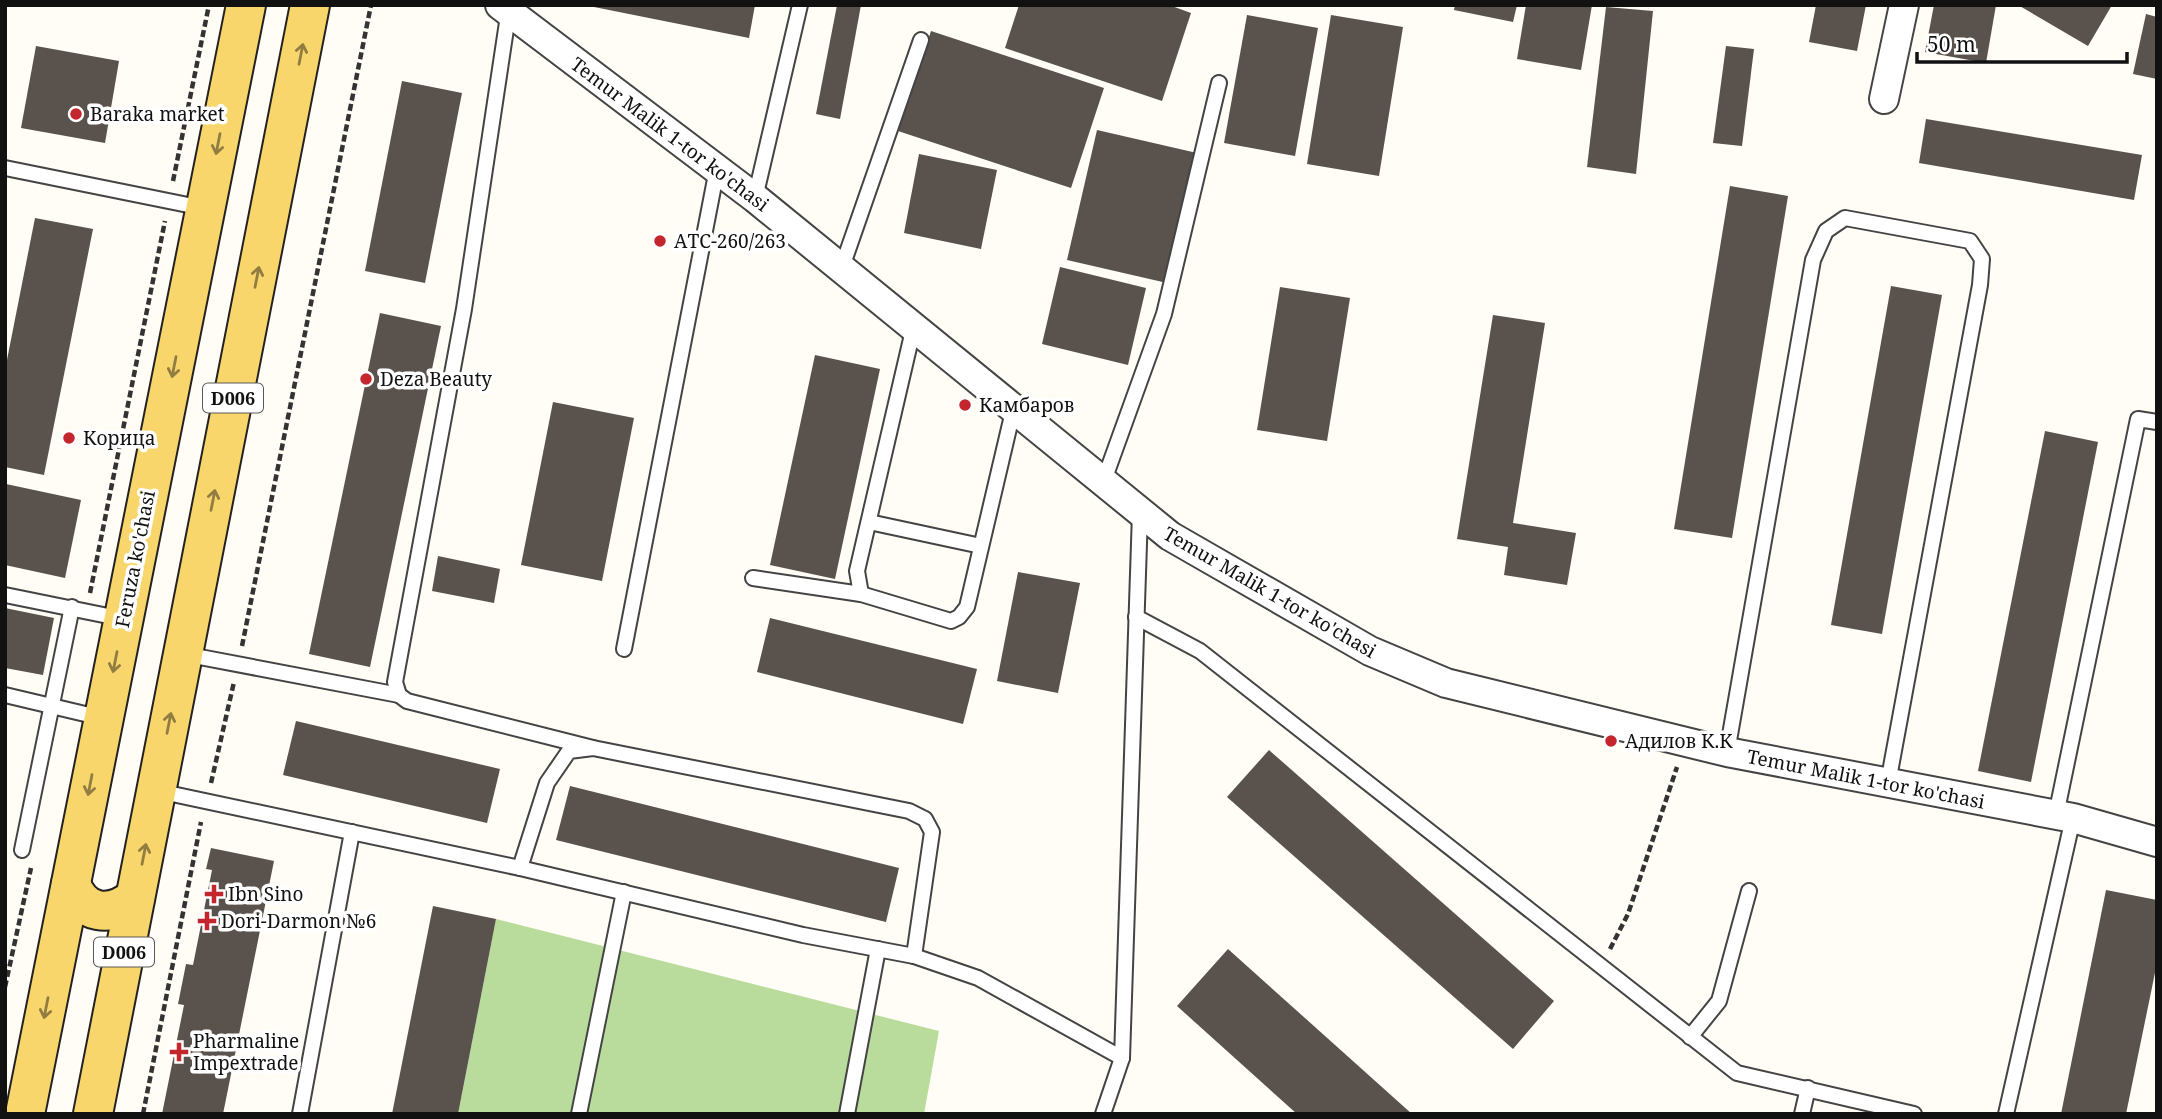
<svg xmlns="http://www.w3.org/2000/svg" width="2162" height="1119" viewBox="0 0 2162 1119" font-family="'Noto Serif',serif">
<rect width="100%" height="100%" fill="#fffdf5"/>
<path fill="#b9dc9c" d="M 496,919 L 939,1031 L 924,1114 L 458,1114 Z"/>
<g fill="#5a524d">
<path d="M 584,5 L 755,5 L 749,38 Z"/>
<path d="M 837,5 L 861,5 L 840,119 L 816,114 Z"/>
<path d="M 1019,5 L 1169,5 L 1191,13 L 1162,101 L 1005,48 Z"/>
<path d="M 1455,5 L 1517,5 L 1513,22 L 1454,10 Z"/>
<path d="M 1526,5 L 1592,5 L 1581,70 L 1517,59 Z"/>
<path d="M 1816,5 L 1866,5 L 1857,51 L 1809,42 Z"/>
<path d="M 1934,5 L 1996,5 L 1986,63 L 1925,52 Z"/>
<path d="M 2018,5 L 2112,5 L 2088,46 Z"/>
<path d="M 1606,7 L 1653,11 L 1636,174 L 1587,167 Z"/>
<path d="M 2146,14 L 2157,17 L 2157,79 L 2133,74 Z"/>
<path d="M 1247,15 L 1318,28 L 1295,156 L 1224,143 Z"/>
<path d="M 1331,15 L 1403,27 L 1379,176 L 1307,164 Z"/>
<path d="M 931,31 L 1104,88 L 1071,188 L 898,131 Z"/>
<path d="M 36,46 L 119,61 L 105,143 L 21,128 Z"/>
<path d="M 1726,46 L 1754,49 L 1742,146 L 1713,143 Z"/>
<path d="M 402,81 L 462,93 L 425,283 L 365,271 Z"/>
<path d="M 1926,119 L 2142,155 L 2134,200 L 1919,163 Z"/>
<path d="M 1097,130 L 1197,153 L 1167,283 L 1067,260 Z"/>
<path d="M 919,154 L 997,170 L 981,249 L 904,233 Z"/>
<path d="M 1730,186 L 1788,196 L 1732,538 L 1674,529 Z"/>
<path d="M 35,218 L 93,229 L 44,475 L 5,467 L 5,370 Z"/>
<path d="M 1060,267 L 1146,288 L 1128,365 L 1042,344 Z"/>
<path d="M 1891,286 L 1942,295 L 1882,634 L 1831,625 Z"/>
<path d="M 1280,287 L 1350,298 L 1327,441 L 1257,430 Z"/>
<path d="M 380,313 L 441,326 L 370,667 L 309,654 Z"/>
<path d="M 1493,315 L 1545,323 L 1513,523 L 1576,533 L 1567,585 L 1504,575 L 1508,547 L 1457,539 Z"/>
<path d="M 815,355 L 880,369 L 835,579 L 770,565 Z"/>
<path d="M 553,402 L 634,418 L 602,581 L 521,565 Z"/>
<path d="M 2045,431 L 2098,442 L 2031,782 L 1978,771 Z"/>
<path d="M 6,484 L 81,500 L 65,578 L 5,565 Z"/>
<path d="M 438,556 L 500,569 L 494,603 L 432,591 Z"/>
<path d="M 1018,572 L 1080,583 L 1058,693 L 997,681 Z"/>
<path d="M 5,608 L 54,618 L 43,675 L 5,668 Z"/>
<path d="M 770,618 L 977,669 L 963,724 L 757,672 Z"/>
<path d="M 296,721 L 500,769 L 487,823 L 283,775 Z"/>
<path d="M 1269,750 L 1554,1001 L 1513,1049 L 1227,797 Z"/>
<path d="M 570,786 L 899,868 L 886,922 L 556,840 Z"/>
<path d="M 211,848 L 274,861 L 223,1114 L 162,1114 L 184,1005 L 178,1004 L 186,964 L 193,965 L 212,870 L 206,869 Z"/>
<path d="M 2106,890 L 2157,900 L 2157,963 L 2126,1114 L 2061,1114 Z"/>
<path d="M 433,906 L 496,919 L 458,1114 L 392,1114 Z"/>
<path d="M 1228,949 L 1412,1114 L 1297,1114 L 1177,1006 Z"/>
</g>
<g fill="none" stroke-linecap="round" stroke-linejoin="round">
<g stroke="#444" stroke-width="18">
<g id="lane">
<path d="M 509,9 L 464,309 L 395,682 L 399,695 L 407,701 L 593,748"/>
<path d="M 5,168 L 203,208"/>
<path d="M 755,198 L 800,5"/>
<path d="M 842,267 L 921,40"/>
<path d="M 914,326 L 857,571 L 861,594 L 951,621 L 959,617 L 967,607 L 1014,407"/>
<path d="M 1103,483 L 1164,314 L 1219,83"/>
<path d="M 869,522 L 981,546"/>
<path d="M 753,578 L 861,594"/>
<path d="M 5,595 L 123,619"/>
<path d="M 1136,617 L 1200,651 L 1737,1073 L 1914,1114"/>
<path d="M 624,649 L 717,169"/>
<path d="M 184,654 L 399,695"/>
<path d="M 5,695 L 102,718"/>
<path d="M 1727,752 L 1813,260 L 1826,231 L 1845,218 L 1970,241 L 1982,259 L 1980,285 L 1888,783"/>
<path d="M 158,791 L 520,868 L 803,935 L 914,956 L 978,978 L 1122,1058"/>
<path d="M 2056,815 L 2138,419 L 2157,422"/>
<path d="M 22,850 L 72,607"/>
<path d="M 520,868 L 547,783 L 569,751 L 593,748 L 909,811 L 925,819 L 932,832 L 914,956"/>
<path d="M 1690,1037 L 1719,1001 L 1749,891"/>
<path d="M 300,1114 L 352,832"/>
<path d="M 579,1114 L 624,892"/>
<path d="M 847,1114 L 878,949"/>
<path d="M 1103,1114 L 1122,1058 L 1140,513"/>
<path d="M 1802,1114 L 1808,1088"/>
<path d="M 2006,1114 L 2073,818"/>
</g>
</g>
<g stroke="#444" stroke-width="32">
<g id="street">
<path d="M 500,5 L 755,198 L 1170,536 L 1370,651 L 1446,683 L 1727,752 L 2073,818 L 2157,842"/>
<path d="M 1884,99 L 1904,5"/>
</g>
</g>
<g stroke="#222" stroke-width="42">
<g id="primary">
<path d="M 71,884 C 83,915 110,918 135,898"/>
<path d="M 25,1114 L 246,5"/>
<path d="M 93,1114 L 310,5"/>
</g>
</g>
<g stroke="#333" stroke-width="4.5" stroke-dasharray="7 3.5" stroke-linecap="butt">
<path d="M 173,181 L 209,5"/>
<path d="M 90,593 L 165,221"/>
<path d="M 242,646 L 371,5"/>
<path d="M 211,783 L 234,682"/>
<path d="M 1610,949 L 1628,914 L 1677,767"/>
<path d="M 5,987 L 31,868"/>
<path d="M 143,1114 L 201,822"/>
</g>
<use href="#lane" stroke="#fff" stroke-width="14"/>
<use href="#street" stroke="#fff" stroke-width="28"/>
<use href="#primary" stroke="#f9d66b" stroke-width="38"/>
</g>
<defs><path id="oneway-shaft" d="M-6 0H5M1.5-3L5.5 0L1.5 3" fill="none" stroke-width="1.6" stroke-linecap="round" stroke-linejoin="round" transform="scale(1.75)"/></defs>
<g stroke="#917d42">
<use href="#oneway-shaft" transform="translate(301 54) rotate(-79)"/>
<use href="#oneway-shaft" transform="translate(218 144) rotate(101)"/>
<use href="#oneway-shaft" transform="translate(257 277) rotate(-79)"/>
<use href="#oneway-shaft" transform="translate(174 367) rotate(101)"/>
<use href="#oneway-shaft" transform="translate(213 500) rotate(-79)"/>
<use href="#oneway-shaft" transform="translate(115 662) rotate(101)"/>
<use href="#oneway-shaft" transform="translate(169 723) rotate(-79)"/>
<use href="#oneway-shaft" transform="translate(90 785) rotate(101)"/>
<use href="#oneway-shaft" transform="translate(144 854) rotate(-79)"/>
<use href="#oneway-shaft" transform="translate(46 1008) rotate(101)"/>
</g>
<g fill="#c4262e" stroke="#fff" stroke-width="2.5">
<circle cx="76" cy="114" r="7"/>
<circle cx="660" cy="241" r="7"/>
<circle cx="366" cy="379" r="7"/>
<circle cx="965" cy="405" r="7"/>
<circle cx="69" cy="438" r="7"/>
<circle cx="1611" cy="741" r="7"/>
<path d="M210.5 883.5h7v7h7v7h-7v7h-7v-7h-7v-7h7z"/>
<path d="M203.5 910.5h7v7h7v7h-7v7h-7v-7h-7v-7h7z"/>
<path d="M175.5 1041.5h7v7h7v7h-7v7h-7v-7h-7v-7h7z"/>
</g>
<g text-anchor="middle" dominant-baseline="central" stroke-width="7" stroke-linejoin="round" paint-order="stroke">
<g fill="#fff" stroke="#585858" stroke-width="2">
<rect x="203" y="383.5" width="60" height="29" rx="5"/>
<rect x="94" y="937.5" width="60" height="29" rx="5"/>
</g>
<g font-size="18" font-weight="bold" fill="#111">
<text x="233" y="398">D006</text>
<text x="124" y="952">D006</text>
</g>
<g font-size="19" fill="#111" stroke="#fff" text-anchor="start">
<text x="90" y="114">Baraka market</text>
<text x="674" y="241">АТС-260/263</text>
<text x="380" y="379">Deza Beauty</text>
<text x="979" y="405">Камбаров</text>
<text x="83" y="438">Корица</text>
<text x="1625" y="741">Адилов К.К</text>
<text x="228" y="894">Ibn Sino</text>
<text x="221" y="921">Dori-Darmon №6</text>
<text x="193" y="1041">Pharmaline<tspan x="193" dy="22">Impextrade</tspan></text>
</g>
<g font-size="19" fill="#111" stroke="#fff">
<text transform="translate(670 134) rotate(37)">Temur Malik 1-tor ko'chasi</text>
<text transform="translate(135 559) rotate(-79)">Feruza ko'chasi</text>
<text transform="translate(1270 592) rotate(30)">Temur Malik 1-tor ko'chasi</text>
<text transform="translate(1866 779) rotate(11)">Temur Malik 1-tor ko'chasi</text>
</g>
</g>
<rect width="2162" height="1119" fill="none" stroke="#111111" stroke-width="14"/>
<path d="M1917 52v10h210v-10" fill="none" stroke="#111111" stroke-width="3.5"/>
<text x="1927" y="52" font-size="21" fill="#111111" stroke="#ffffff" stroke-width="5" paint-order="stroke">50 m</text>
</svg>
